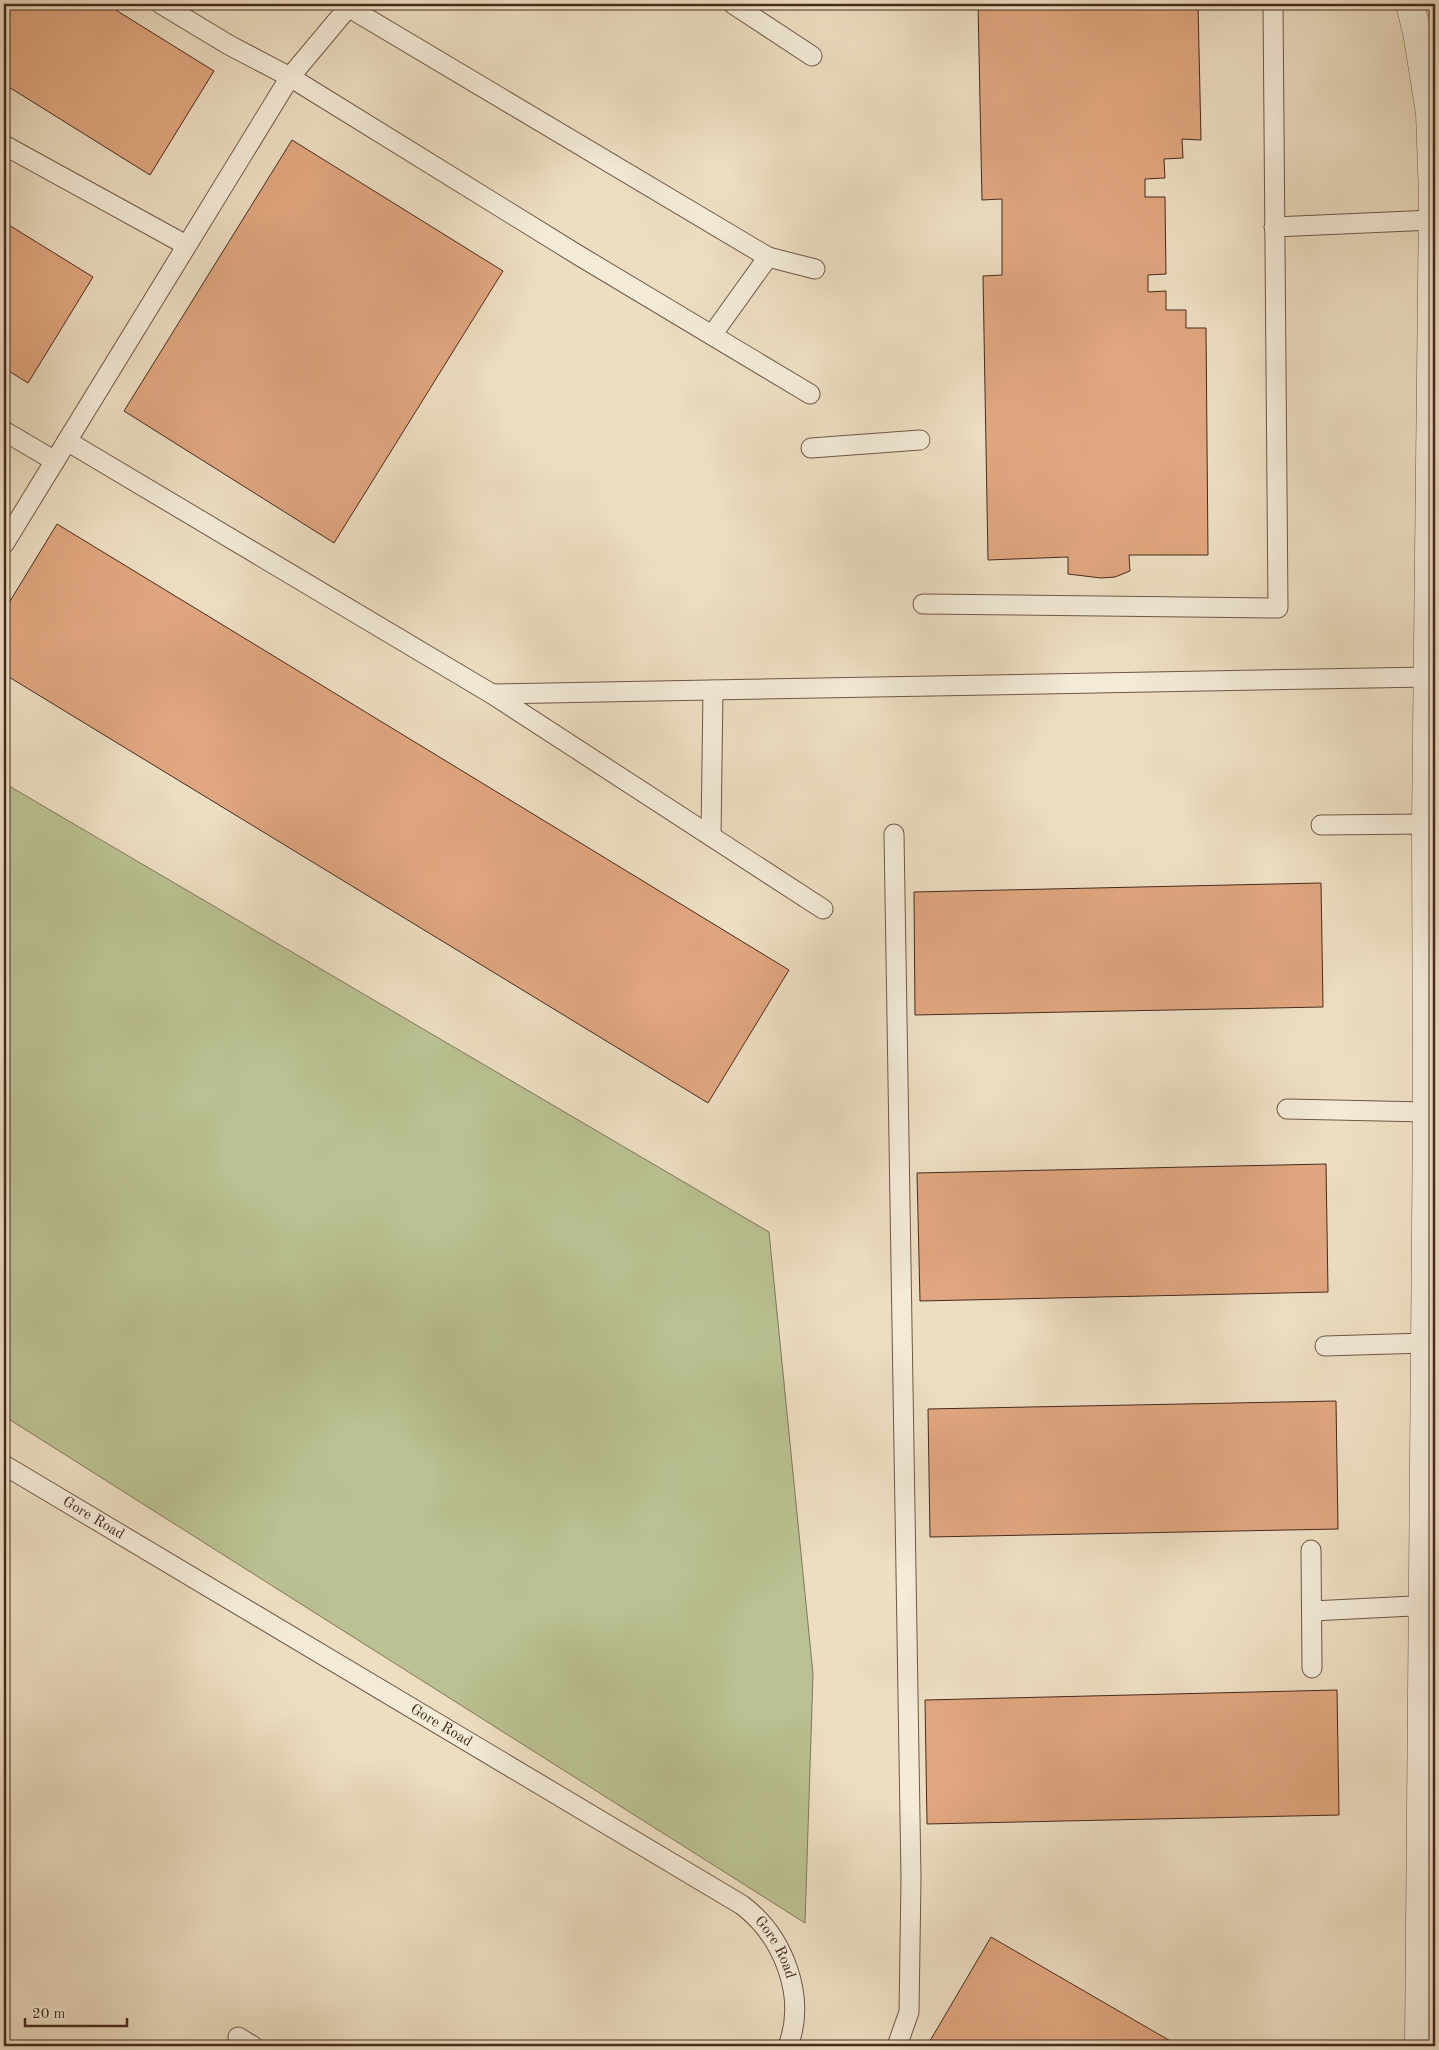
<svg xmlns="http://www.w3.org/2000/svg" width="1439" height="2050" viewBox="0 0 1439 2050" font-family="'Old Standard TT',serif">
<rect width="100%" height="100%" fill="#eddec2"/>
<filter id="stains"><feTurbulence type="fractalNoise" baseFrequency=".004" numOctaves="4"/><feColorMatrix values="0 0 0 0 .2 0 0 0 0 .09 0 0 0 0 .02 0 0 0 .5 -.17"/></filter>
<radialGradient id="worn" r=".72"><stop offset=".6" stop-color="#630" stop-opacity="0"/><stop offset="1" stop-color="#630" stop-opacity=".3"/></radialGradient>
<path fill="#bac192" stroke="#807658" d="M 4,783 L 769,1232 L 813,1674 L 805,1923 L 4,1416 Z"/>
<g fill="#e0a67f" stroke="#472a1f">
<path d="M 4,4 L 106,4 L 214,71 L 150,175 L 4,84 Z"/>
<path d="M 978,4 L 1198,4 L 1201,140 L 1182,139 L 1183,158 L 1164,159 L 1165,178 L 1145,179 L 1145,197 L 1165,197 L 1166,274 L 1148,275 L 1148,292 L 1166,291 L 1166,310 L 1186,310 L 1186,328 L 1206,328 L 1208,555 L 1129,555 L 1130,571 L 1115,577 L 1101,578 L 1068,574 L 1068,557 L 988,560 L 983,276 L 1002,275 L 1002,199 L 982,200 Z"/>
<path d="M 292,140 L 503,271 L 334,543 L 124,411 Z"/>
<path d="M 4,222 L 93,277 L 28,383 L 4,368 Z"/>
<path d="M 57,524 L 789,970 L 708,1103 L 4,674 L 4,611 Z"/>
<path d="M 1321,883 L 1323,1007 L 915,1015 L 914,892 Z"/>
<path d="M 1326,1164 L 1328,1292 L 920,1301 L 917,1173 Z"/>
<path d="M 1336,1401 L 1338,1529 L 930,1537 L 928,1409 Z"/>
<path d="M 1337,1690 L 1339,1815 L 927,1824 L 925,1700 Z"/>
<path d="M 991,1937 L 1179,2046 L 927,2046 Z"/>
</g>
<g fill="none" stroke-linecap="round" stroke-linejoin="round">
<g stroke="#705748" stroke-width="21">
<g id="service">
<path d="M 161,4 L 229,45 L 290,77 L 578,255 L 810,394"/>
<path d="M 343,4 L 768,257"/>
<path d="M 733,4 L 812,56"/>
<path d="M 4,145 L 186,245"/>
<path d="M 1274,227 L 1433,220"/>
<path d="M 712,335 L 768,257 L 815,269"/>
<path d="M 4,431 L 55,461"/>
<path d="M 67,441 L 492,694 L 823,909"/>
<path d="M 811,448 L 920,440"/>
<path d="M 4,544 L 290,77 L 351,4"/>
<path d="M 923,604 L 1278,608 L 1273,4"/>
<path d="M 492,694 L 1428,677"/>
<path d="M 1321,825 L 1426,824"/>
<path d="M 894,834 L 911,1879 L 909,2012 L 897,2046"/>
<path d="M 711,836 L 713,690"/>
<path d="M 1287,1109 L 1427,1112"/>
<path d="M 1325,1346 L 1425,1343"/>
<path id="s1" d="M 4,1465 L 742,1905 C 783,1936 807,1996 788,2046"/>
<path d="M 1311,1550 L 1312,1668"/>
<path d="M 1312,1611 L 1433,1605"/>
<path d="M 238,2037 L 253,2046"/>
</g>
</g>
<g stroke="#705748" stroke-width="29">
<path id="minor" d="M 1410,4 L 1417,32 L 1430,113 L 1433,197 L 1426,824 L 1427,1112 L 1419,2046"/>
</g>
<use href="#service" stroke="#f3ead7" stroke-width="19"/>
<use href="#minor" stroke="#f3ead7" stroke-width="28"/>
</g>
<g text-anchor="middle" dominant-baseline="central" stroke-width="4.5" stroke-linejoin="round" paint-order="stroke">
<g font-size="15" fill="#472a1f" stroke="#f3ead7">
<text stroke="none"><textPath href="#s1" startOffset="104">Gore Road</textPath></text>
<text stroke="none"><textPath href="#s1" startOffset="509">Gore Road</textPath></text>
<text stroke="none"><textPath href="#s1" startOffset="914">Gore Road</textPath></text>
</g>
</g>
<rect width="1439" height="2050" fill="none" stroke="#eddec2" stroke-width="20"/>
<rect x="5" y="5" width="1429" height="2040" fill="none" stroke="#472a1f" stroke-width="2.5"/>
<rect x="10" y="10" width="1419" height="2030" fill="none" stroke="#472a1f"/>
<path d="M25 2018v8h102v-8" fill="none" stroke="#472a1f" stroke-width="2.5"/>
<text x="32" y="2018" font-size="15" fill="#472a1f" stroke="#f3ead7" stroke-width="4" paint-order="stroke">20 m</text>
<rect width="100%" height="100%" filter="url(#stains)"/>
<rect width="100%" height="100%" fill="url(#worn)"/>
</svg>
